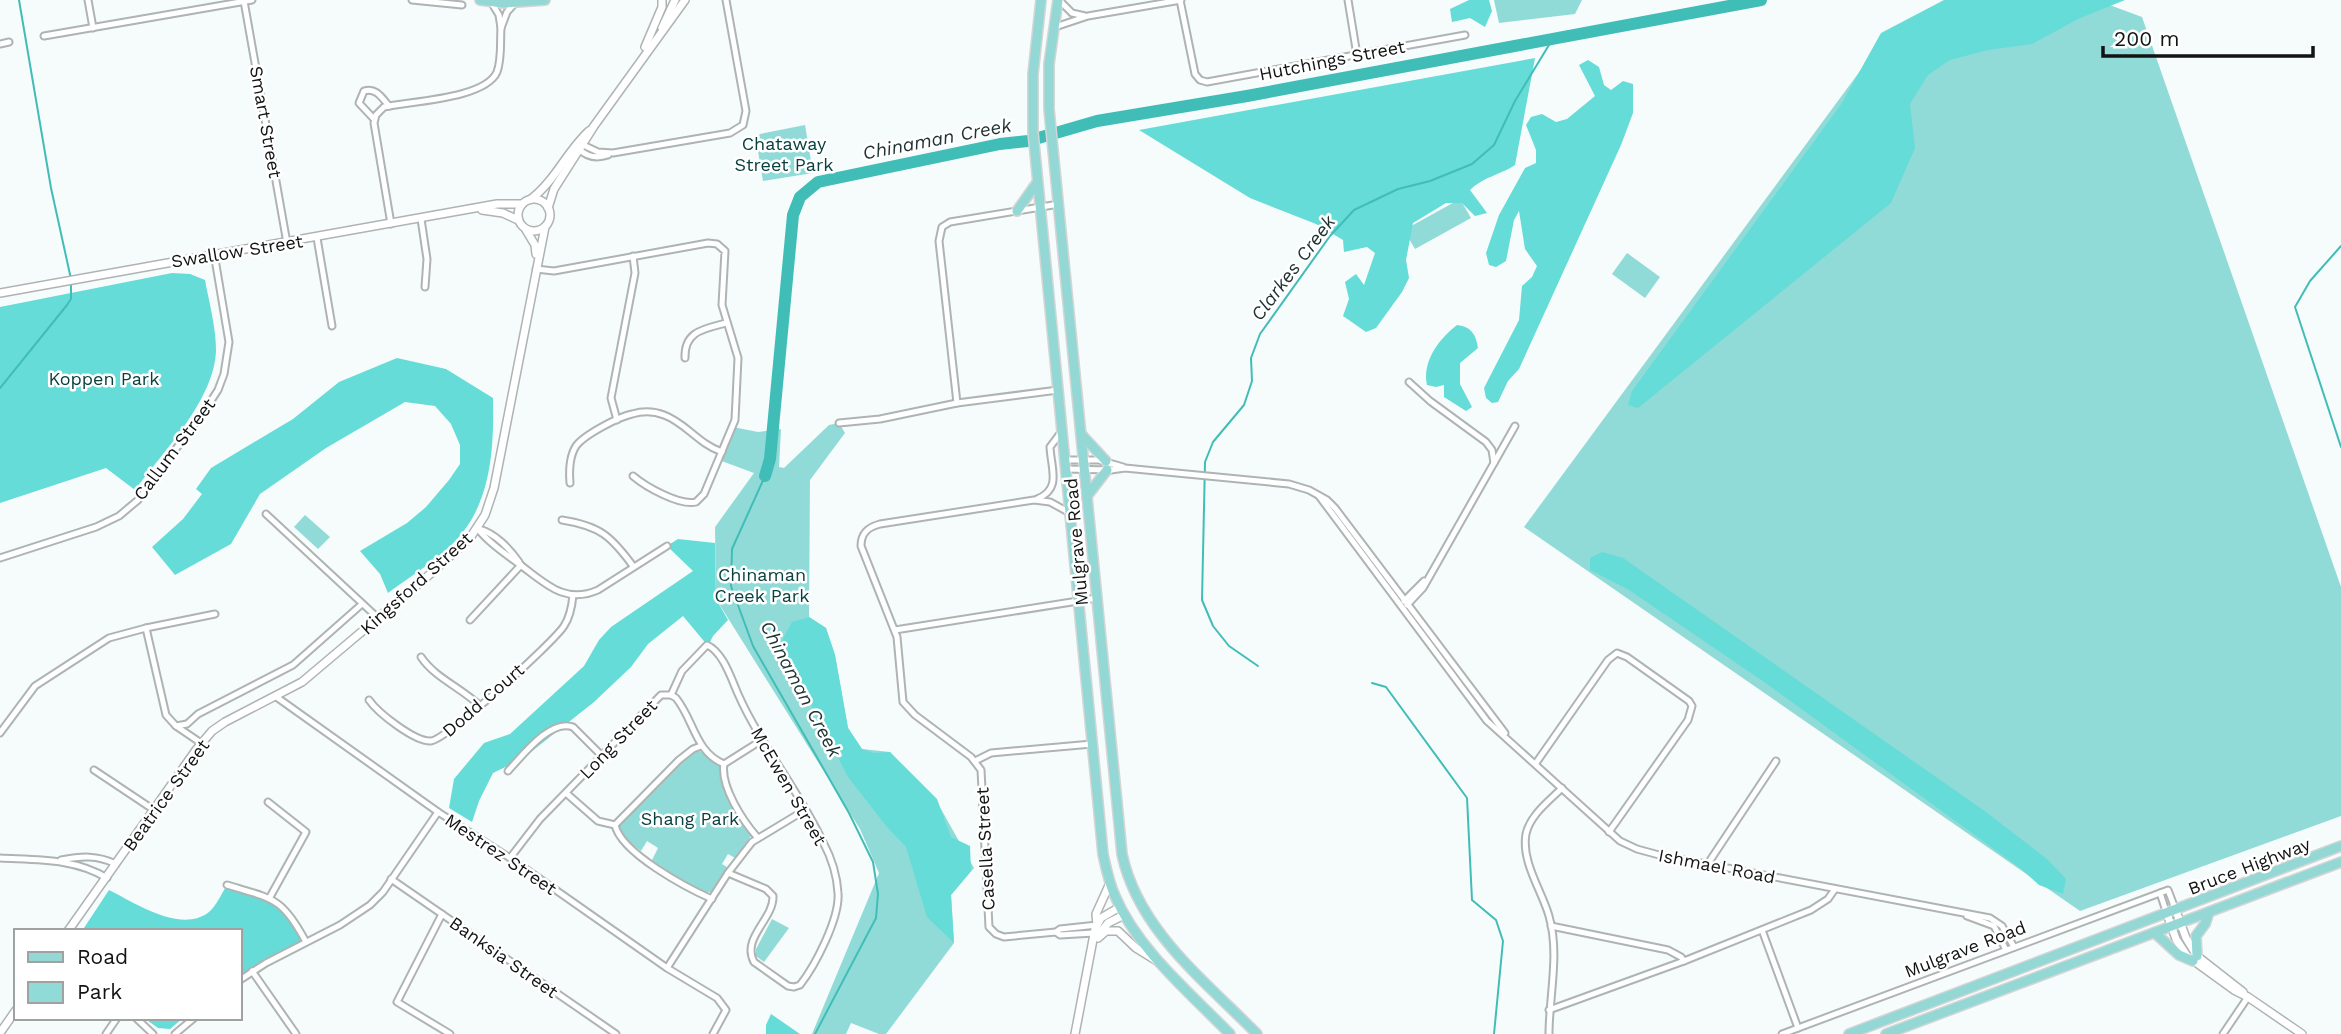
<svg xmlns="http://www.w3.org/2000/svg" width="2341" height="1034" viewBox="0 0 2341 1034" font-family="'Work Sans',sans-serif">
<rect width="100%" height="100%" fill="#f6fbfb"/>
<g fill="#90dbd7">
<path d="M 1494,0 L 1582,0 L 1575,14 L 1499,23 Z"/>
<path d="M 2096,0 L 2142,17 L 2341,587 L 2341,816 L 2080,911 L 1524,527 L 1874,52 Z"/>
<path d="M 805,125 L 813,173 L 763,181 L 756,139 L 760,134 Z"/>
<path d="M 1460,199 L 1471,218 L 1415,249 L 1404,230 Z"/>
<path d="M 1627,253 L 1660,277 L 1645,298 L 1612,274 Z"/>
<path d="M 839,423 L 845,433 L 810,480 L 809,617 L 826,628 L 835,655 L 848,728 L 862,749 L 890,752 L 941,809 L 974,868 L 951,895 L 954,943 L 886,1034 L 879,1034 L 851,1023 L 846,1034 L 812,1034 L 879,873 L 860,829 L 716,599 L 715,527 L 754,473 L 719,460 L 733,427 L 758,432 L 781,429 L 779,467 L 784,468 L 829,425 Z"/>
<path d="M 305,515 L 330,537 L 318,549 L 294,527 Z"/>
<path d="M 700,751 L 720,767 L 727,791 L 751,836 L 735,858 L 728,854 L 722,864 L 727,867 L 714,892 C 691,894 668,874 652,860 L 658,848 L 647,841 L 641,851 C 631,843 620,838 619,824 C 633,810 684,753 700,751 Z"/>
<path d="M 772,919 L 789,928 L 764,962 L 756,956 L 756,949 Z"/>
</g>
<g fill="#65dcd7">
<path d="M 1469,0 L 1489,0 L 1492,11 L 1485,27 L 1470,18 L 1452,22 L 1450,9 Z"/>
<path d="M 1944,0 L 2125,0 L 2078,19 L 2032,44 L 1988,50 L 1950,60 L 1928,75 L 1910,104 L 1915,148 L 1891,203 L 1638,408 L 1628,405 L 1632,391 L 1842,103 L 1881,33 Z"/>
<path d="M 1535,58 L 1515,165 C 1498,176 1485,176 1470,190 L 1487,213 L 1475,216 L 1462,203 L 1446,203 L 1413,223 L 1406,260 L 1409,278 L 1402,292 L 1376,328 L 1366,332 L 1343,316 L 1349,299 L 1345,282 L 1356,274 L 1364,285 L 1375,253 L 1367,247 L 1344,252 L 1343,240 L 1316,224 L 1250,198 L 1139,130 Z"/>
<path d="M 1588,60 L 1599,67 L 1604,85 L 1611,90 L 1623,81 L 1633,84 L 1633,113 L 1621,145 L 1519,369 L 1508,381 L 1498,402 L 1492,403 L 1486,398 L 1484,388 L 1519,320 L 1522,286 L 1532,277 L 1537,266 L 1525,249 L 1519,211 L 1514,220 L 1506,261 L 1496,267 L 1489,265 L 1486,253 L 1499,215 L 1525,168 L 1536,163 L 1536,150 L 1526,125 L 1531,117 L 1542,114 L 1556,122 L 1567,119 L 1595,96 L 1579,65 Z"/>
<path d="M 172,273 L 190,274 L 205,280 C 209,302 216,327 216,350 C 215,399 163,452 135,490 L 106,468 L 0,503 L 0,307 Z"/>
<path d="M 1457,325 C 1472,327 1476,335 1478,348 L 1460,363 L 1460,384 L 1472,407 L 1466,411 L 1444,397 L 1444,385 L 1436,387 L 1427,385 C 1422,361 1439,339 1457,325 Z"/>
<path d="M 397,358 L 446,369 L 493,398 C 494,443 492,495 463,532 C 444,557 413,574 388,593 L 380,574 L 360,551 L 407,523 L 426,507 L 449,480 L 460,464 L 460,445 L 451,424 L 435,406 L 405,402 L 326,448 L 260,494 L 231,544 L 175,575 L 152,547 L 183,519 L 202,494 L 196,489 L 211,468 L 293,419 L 339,382 Z"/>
<path d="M 678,539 L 715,543 L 716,599 L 728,620 L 713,636 L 708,646 L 683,616 L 648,644 L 631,667 L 594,702 L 522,759 L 493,773 L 479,801 L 472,822 L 449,808 L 454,779 L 484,743 L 510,734 L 584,666 L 599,640 L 611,627 L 693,571 L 667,546 Z"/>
<path d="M 1602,552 L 1623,558 L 1986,812 L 2047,859 L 2066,879 L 2063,894 L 2039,885 L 2020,868 L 1767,684 L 1629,590 L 1590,570 L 1590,558 Z"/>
<path d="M 809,617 L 826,628 L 835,655 L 848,728 L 862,749 L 874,753 L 890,752 L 937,799 L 951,837 L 970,846 L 971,871 L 951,895 L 954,943 L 927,917 L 906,847 L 887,827 L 848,777 L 804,691 L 787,672 L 775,654 L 792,622 Z"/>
<path d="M 227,885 L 270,897 L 308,940 L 240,976 L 240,931 L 82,931 L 109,890 C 135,903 181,934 209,912 C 216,906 222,893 227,885 Z"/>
<path d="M 771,1014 L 800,1034 L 766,1034 L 766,1025 Z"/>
<path d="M 144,1018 L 183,1018 L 170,1029 L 158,1028 Z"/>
</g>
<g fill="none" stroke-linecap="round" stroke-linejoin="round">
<g stroke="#41bdb8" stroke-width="2">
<path d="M 19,0 L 51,188 L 71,279"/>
<path d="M 2341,246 L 2310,281 L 2295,307 L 2341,447"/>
<path d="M 0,388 L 67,305 L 71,299 L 71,285"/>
<path d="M 765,476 L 732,549 L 731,586 L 753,646 L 849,813 L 873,862 L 878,894 L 876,918 L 815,1034"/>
<path d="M 1258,666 L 1229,646 L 1213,626 L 1202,600 L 1205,462 L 1213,442 L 1244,405 L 1252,381 L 1251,358 L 1260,334 L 1330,236 L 1354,210 L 1398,189 L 1430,181 L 1472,164 L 1494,145 L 1515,101 L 1552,40"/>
<path d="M 1372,683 L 1386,687 L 1467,798 L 1472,900 L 1496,920 L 1503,941 L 1494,1034"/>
</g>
<path stroke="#41bdb8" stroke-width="12" d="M 765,476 L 770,459 L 793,215 L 800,197 L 818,182 L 1000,144 L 1028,141 L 1097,121 L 1247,96 L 1761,0"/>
<g stroke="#aeb4b3" stroke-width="9">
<g id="minor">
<path d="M 88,0 L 93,28"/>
<path d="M 412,0 L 462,5"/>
<path d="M 1059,0 L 1072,13 L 1085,16"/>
<path d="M 1180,0 L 1195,74 L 1200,80 L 1207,82 L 1465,35"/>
<path d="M 1348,0 L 1357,55"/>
<path d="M 244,1 L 287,243"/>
<path d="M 491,2 L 499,15 L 501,28 L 507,12 L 515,3"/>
<path d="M 1055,27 L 1088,16 L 1181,0"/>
<path d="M 44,36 L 252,0"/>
<path d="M 0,44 L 9,42"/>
<path d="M 374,119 L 359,103 L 364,91 C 376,87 382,98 389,106"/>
<path d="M 579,143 L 598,152 L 613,153 L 730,133 L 743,125 L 746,111 L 726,0"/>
<path d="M 579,149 C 587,157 596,159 608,155"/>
<path d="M 421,219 L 427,259 L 425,287"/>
<path d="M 391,224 L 374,123 L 376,115 L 384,107 C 411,101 485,99 497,72 C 502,59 500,41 501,28"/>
<path d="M 317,238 L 332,326"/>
<path d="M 536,269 L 554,271 L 708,243 L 717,244 L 725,251 L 722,305 L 738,358 L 735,420 L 704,494 L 696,502 C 680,506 646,487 633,476"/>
<path d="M 685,358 C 684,331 704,329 726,323"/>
<path d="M 1409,382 L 1430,401 L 1486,442 L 1492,450 L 1494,463"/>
<path d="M 957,403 L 939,241 L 942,227 L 950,222 L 1059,204"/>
<path d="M 617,420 L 611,398 L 635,273 L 633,256"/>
<path d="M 839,423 L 880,419 L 957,403 L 1058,390"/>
<path d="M 1065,460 L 1099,460 L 1123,467"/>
<path d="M 1066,469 L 1111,470 L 1125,468 L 1289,484 L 1309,490 L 1327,500 L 1335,508 L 1505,733"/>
<path d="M 570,483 C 569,471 569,457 576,446 C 584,435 618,417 632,414 C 642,411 654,411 664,415 C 686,423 697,443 722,452"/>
<path d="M 1319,496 L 1487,721 L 1620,841 L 1637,849 L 1659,855 L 1990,918 L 2002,926 L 2014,947"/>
<path d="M 1037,499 C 1062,489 1051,469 1050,447 L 1062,431"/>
<path d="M 1070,513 L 1050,502 L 1034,500 L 880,524 C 868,527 861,533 861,546 L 897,637 L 903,702 L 915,715 L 971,757 L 981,770 L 989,927 L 996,934 L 1004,937 L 1056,932 L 1060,935 L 1094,933"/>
<path d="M 266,514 L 378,618"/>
<path d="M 562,520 C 600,526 611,536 633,566"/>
<path d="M 477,528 C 488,542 504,553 519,564 C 544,582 564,605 598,590 L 667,546"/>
<path d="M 479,529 C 495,533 510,549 519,562"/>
<path d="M 0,558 L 96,527 L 119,516 L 138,500 L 207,407 L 218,390 L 224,374 L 229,342 L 214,253"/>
<path d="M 1404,601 L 1424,581"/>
<path d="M 1407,605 L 1423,588 L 1515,426"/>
<path d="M 470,620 L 521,565"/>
<path d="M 146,628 L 166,715 L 176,726 L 201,743"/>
<path d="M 895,630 L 1097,598"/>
<path d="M 421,657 C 435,678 462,688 480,706"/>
<path d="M 671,695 L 682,671 L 707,645 C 723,652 731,678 738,694 C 761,746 799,790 823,842 C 831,857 837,875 838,893 C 840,918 815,966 800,985 L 794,987 L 788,986 L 754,962 C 741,938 774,919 773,896 L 766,889 L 728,873"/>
<path d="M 275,696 L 438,812 L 510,858 L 667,968 L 717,998 L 726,1010 L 713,1034"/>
<path d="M 369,700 C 378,713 415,742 431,741 C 446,740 553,643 564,626 C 570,617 572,606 573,595"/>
<path d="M 176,726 L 187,724 L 198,714 L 293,665 L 362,604"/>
<path d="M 0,733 L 35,686 L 109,638 L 146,628 L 215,614"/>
<path d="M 975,761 L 991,753 L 1092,744"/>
<path d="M 1536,763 L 1608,660 L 1617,653 L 1627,657 L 1689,701 L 1692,706 L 1688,720 L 1609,832"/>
<path d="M 724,764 C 720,786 743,821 757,837"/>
<path d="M 724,764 L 762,740"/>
<path d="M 94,770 L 154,810"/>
<path d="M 508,771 C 522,756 551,718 573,727 L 602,756"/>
<path d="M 566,793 L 598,821 L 615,825"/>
<path d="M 268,802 L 306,832 L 270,897"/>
<path d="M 615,825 C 621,853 687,888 712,899"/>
<path d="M 615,825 L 679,760 L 693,749 L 701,746"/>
<path d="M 0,858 C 37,860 74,858 107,878"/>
<path d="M 510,858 L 540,819 L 661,695 L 671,695 L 676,698 C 694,720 695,752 724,764"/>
<path d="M 61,860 C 82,856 97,855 116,864"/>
<path d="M 1707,865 L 1776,761"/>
<path d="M 391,879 L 616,1034"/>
<path d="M 227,885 C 273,899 282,897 306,942"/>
<path d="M 2160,893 L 2167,914"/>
<path d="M 442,914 L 397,1002 L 450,1034"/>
<path d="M 1967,916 L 1994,926 L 2006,950"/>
<path d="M 1551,926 L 1668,950 L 1681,957 L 1684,961"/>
<path d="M 1762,930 L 1798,1028"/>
<path d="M 1056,932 L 1060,929 L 1097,925"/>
<path d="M 667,968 L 728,873 L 752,842 L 805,810"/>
<path d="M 252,971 L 296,1034"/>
<path d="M 240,980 L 266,963 L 340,925 L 370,905 L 383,892 L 438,812"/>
<path d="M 1549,1010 L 1684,961 L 1811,910 L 1828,899 L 1835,889"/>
<path d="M 136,1018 L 153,1034"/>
<path d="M 106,1034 L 117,1018"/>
<path d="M 175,1034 L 194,1018"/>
<path d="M 1549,1034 C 1549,996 1560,954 1549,916 C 1542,891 1521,862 1526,834 C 1530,815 1549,801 1562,788"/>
<path d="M 1782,1034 L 2168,890 L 2176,911"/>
<path d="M 2223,1034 L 2248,997"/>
</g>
</g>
<g stroke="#aeb4b3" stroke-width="10">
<g id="tertiary">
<path d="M 662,28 L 675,0"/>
<path d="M 645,47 L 662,7 L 662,0"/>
<circle cx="534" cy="215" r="16"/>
<path d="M 531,199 C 555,181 567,151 589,131"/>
<path d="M 548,208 L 554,189 L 594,126 L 685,0"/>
<path d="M 482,210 L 503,213 L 518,220"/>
<path d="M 526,230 L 535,245 L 536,254"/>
<path d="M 0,293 L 497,204 L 521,204"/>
<path d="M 2176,911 L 2186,938 L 2197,956 L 2243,992"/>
<path d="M 2167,914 L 2176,939 L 2187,956 L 2234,990 L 2248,997 L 2302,1034"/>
<path d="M 1097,925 L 1096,914 L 1110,883"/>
<path d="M 68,931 L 196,750 L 212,731 L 225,722 L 302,682 L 429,575 L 470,538 L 485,515 L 494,488 L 545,227"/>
<path d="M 1100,933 L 1108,923 L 1124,915"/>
<path d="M 1098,938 L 1106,931 L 1118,931 L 1136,948 L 1157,961"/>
<path d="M 0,1033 L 16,1010"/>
<path d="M 1075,1034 L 1095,929 L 1101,918 L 1120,907"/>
</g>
</g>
<g stroke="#d4d5d5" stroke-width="12">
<g id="primary">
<path d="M 480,0 L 503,3 L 545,0"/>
<path d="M 1041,0 L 1033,74 L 1033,132 L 1103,854 C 1106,868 1109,883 1115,896 C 1138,950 1190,993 1230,1034"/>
<path d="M 1058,0 L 1049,64 L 1049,109 L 1122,854 C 1138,930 1205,981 1257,1034"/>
<path d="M 1017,211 L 1036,184"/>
<path d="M 1081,434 L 1106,461"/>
<path d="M 1087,496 L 1107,470"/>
<path d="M 2155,933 L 2179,955 L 2193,961"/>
<path d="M 2197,956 L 2196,936 L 2205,924 L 2209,912"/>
<path d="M 1849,1034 L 2341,846"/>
<path d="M 1886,1034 L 2341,862"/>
</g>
</g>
<use href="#minor" stroke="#fff" stroke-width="5"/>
<use href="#tertiary" stroke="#fff" stroke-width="7"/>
<use href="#primary" stroke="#93d8d5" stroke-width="9"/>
</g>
<g text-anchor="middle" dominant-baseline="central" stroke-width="5" stroke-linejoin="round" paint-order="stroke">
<g font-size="18" fill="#121313" stroke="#fff">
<text transform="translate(1332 60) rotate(-11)">Hutchings Street</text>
<text transform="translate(266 122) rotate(80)">Smart Street</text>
<text transform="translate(237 251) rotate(-9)">Swallow Street</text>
<text transform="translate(174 449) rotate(-53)">Callum Street</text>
<text transform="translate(1076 542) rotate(-95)">Mulgrave Road</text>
<text transform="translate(416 583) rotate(-42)">Kingsford Street</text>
<text transform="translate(483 700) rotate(-41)">Dodd Court</text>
<text transform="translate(618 739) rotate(-46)">Long Street</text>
<text transform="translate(789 786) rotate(60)">McEwen Street</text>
<text transform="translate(166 795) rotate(-54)">Beatrice Street</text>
<text transform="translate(985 849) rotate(-93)">Casella Street</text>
<text transform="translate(501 854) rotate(34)">Mestrez Street</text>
<text transform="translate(1717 866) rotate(11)">Ishmael Road</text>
<text transform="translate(2249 866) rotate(-21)">Bruce Highway</text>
<text transform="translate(1965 949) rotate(-21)">Mulgrave Road</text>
<text transform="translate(504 957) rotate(35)">Banksia Street</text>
</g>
<g font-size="18" fill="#08413f" stroke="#fff">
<text x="784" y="143">Chataway<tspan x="784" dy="21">Street Park</tspan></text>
<text x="104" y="378">Koppen Park</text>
<text x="762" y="574">Chinaman<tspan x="762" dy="21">Creek Park</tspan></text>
<text x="690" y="818">Shang Park</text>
</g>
<g font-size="19" font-style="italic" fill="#1d3231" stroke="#fff">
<text transform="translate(937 139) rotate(-11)">Chinaman Creek</text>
<text transform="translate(1293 268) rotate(-53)">Clarkes Creek</text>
<text transform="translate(801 689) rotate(62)">Chinaman Creek</text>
</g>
</g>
<rect x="14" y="929" width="228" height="91" fill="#ffffff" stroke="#a0a1a1" stroke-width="2"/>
<rect x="28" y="952" width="35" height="10" fill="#93d8d5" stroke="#a0a1a1" stroke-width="2"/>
<text x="77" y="964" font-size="21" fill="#121313">Road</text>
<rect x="28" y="982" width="35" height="21" fill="#90dbd7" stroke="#a0a1a1" stroke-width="2"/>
<text x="77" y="999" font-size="21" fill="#121313">Park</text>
<path d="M2103 46v10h210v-10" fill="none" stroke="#121313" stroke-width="3.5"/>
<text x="2114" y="46" font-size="21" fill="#121313" stroke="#ffffff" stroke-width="5" paint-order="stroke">200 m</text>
</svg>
